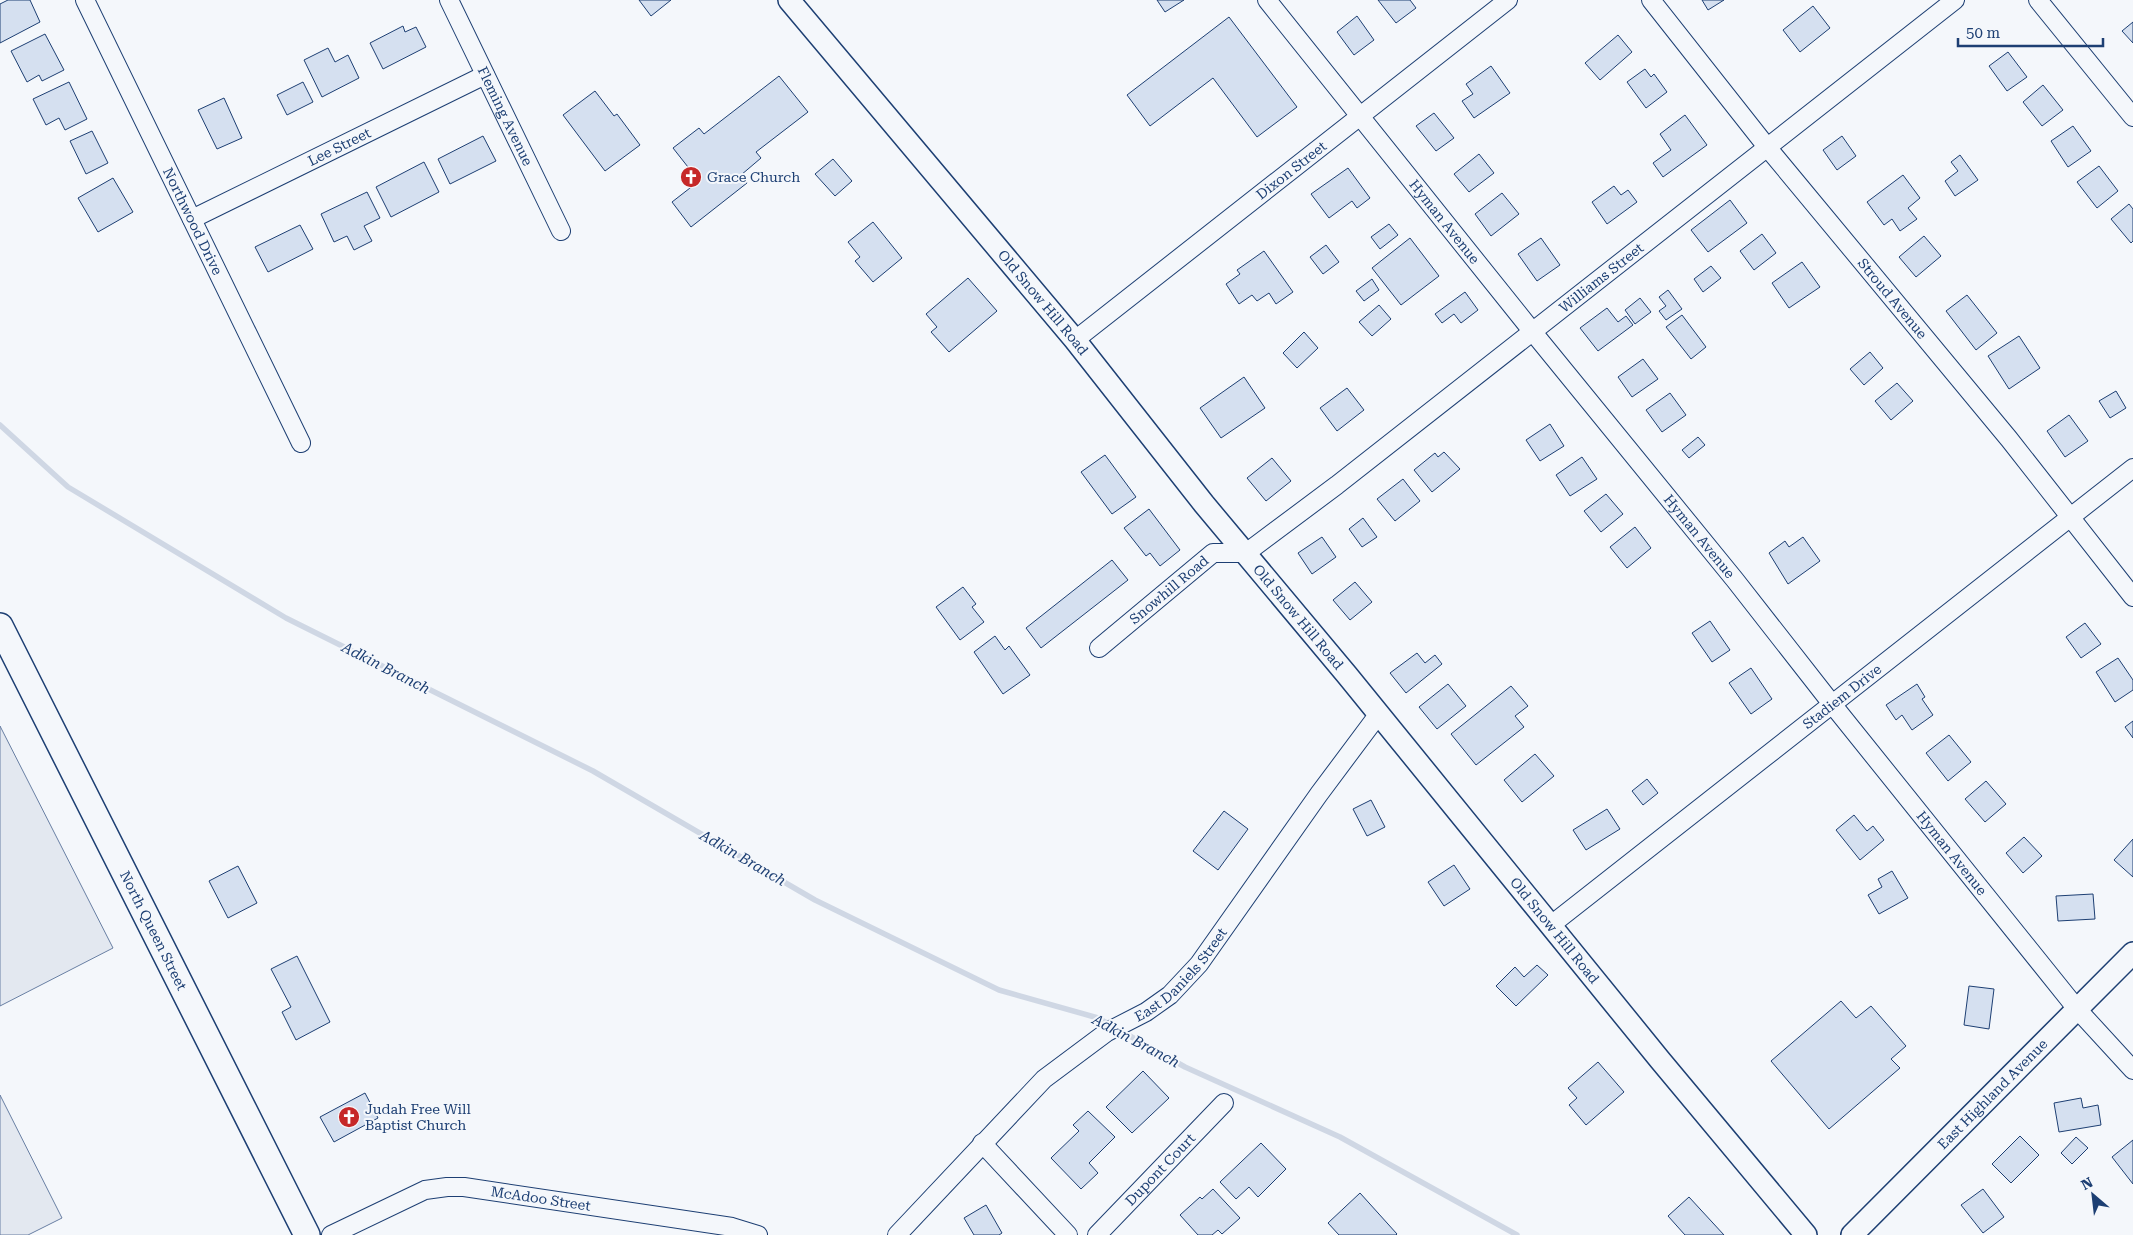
<svg xmlns="http://www.w3.org/2000/svg" width="2133" height="1235" viewBox="0 0 2133 1235" font-family="'Roboto Serif',serif">
<rect width="100%" height="100%" fill="#f4f7fb"/>
<g fill="#e3e8f0" stroke="#687fa3">
<path d="M 0,726 L 113,948 L 0,1006 Z"/>
<path d="M 0,1095 L 62,1218 L 28,1235 L 0,1235 Z"/>
</g>
<g fill="none" stroke-linecap="round" stroke-linejoin="round">
<path stroke="#cfd7e4" stroke-width="5.5" d="M 0,425 L 68,487 L 286,618 L 593,771 L 815,900 L 999,990 L 1098,1018 L 1185,1067 L 1340,1137 L 1517,1235"/>
</g>
<g fill="#d5e0f0" stroke="#1d3f73">
<path d="M 8,0 L 30,0 L 40,22 L 0,43 L 0,4 Z"/>
<path d="M 639,0 L 671,0 L 651,16 Z"/>
<path d="M 1157,0 L 1184,0 L 1165,12 Z"/>
<path d="M 1378,0 L 1410,0 L 1416,8 L 1396,23 Z"/>
<path d="M 1702,0 L 1724,0 L 1708,10 Z"/>
<path d="M 1813,6 L 1830,28 L 1800,52 L 1783,30 Z"/>
<path d="M 1357,16 L 1374,40 L 1354,55 L 1337,32 Z"/>
<path d="M 1229,17 L 1297,107 L 1257,137 L 1213,78 L 1150,126 L 1127,95 Z"/>
<path d="M 2133,22 L 2133,43 L 2122,31 Z"/>
<path d="M 403,26 L 405,32 L 416,27 L 426,47 L 383,69 L 370,43 Z"/>
<path d="M 45,34 L 64,70 L 42,81 L 39,75 L 27,82 L 11,51 Z"/>
<path d="M 1618,35 L 1632,52 L 1600,80 L 1585,63 Z"/>
<path d="M 328,48 L 335,62 L 348,55 L 359,78 L 322,97 L 304,60 Z"/>
<path d="M 2008,52 L 2027,77 L 2007,91 L 1989,66 Z"/>
<path d="M 1491,66 L 1510,93 L 1474,118 L 1462,101 L 1473,94 L 1466,84 Z"/>
<path d="M 1645,69 L 1651,77 L 1654,74 L 1667,92 L 1646,108 L 1627,82 Z"/>
<path d="M 779,76 L 808,112 L 756,152 L 761,158 L 741,175 L 747,183 L 691,227 L 672,202 L 699,181 L 673,148 L 699,128 L 704,134 Z"/>
<path d="M 69,82 L 87,119 L 65,130 L 59,118 L 46,125 L 33,99 Z"/>
<path d="M 303,82 L 313,102 L 287,115 L 277,95 Z"/>
<path d="M 2043,85 L 2063,110 L 2042,126 L 2023,102 Z"/>
<path d="M 595,91 L 614,116 L 617,114 L 640,145 L 605,171 L 563,115 Z"/>
<path d="M 224,98 L 242,138 L 217,149 L 198,110 Z"/>
<path d="M 1434,113 L 1454,138 L 1436,151 L 1416,126 Z"/>
<path d="M 1685,115 L 1707,145 L 1663,177 L 1653,163 L 1671,150 L 1660,134 Z"/>
<path d="M 2073,126 L 2091,151 L 2068,167 L 2051,141 Z"/>
<path d="M 92,131 L 108,163 L 86,174 L 70,141 Z"/>
<path d="M 483,136 L 496,161 L 450,184 L 438,159 Z"/>
<path d="M 1842,136 L 1856,156 L 1837,170 L 1823,150 Z"/>
<path d="M 1479,154 L 1494,173 L 1469,192 L 1454,174 Z"/>
<path d="M 1960,155 L 1978,180 L 1955,196 L 1945,181 L 1958,171 L 1951,162 Z"/>
<path d="M 833,159 L 852,181 L 835,196 L 815,174 Z"/>
<path d="M 424,162 L 439,192 L 391,217 L 376,187 Z"/>
<path d="M 2099,166 L 2118,191 L 2097,208 L 2077,182 Z"/>
<path d="M 1348,168 L 1370,198 L 1357,208 L 1352,201 L 1329,218 L 1311,194 Z"/>
<path d="M 1903,175 L 1920,198 L 1908,208 L 1917,219 L 1900,231 L 1892,219 L 1884,225 L 1867,202 Z"/>
<path d="M 113,178 L 133,212 L 98,232 L 78,198 Z"/>
<path d="M 1614,186 L 1621,195 L 1628,190 L 1637,202 L 1607,224 L 1592,202 Z"/>
<path d="M 367,192 L 380,218 L 364,226 L 372,241 L 354,250 L 347,236 L 334,242 L 321,214 Z"/>
<path d="M 1502,193 L 1519,214 L 1491,236 L 1475,214 Z"/>
<path d="M 1730,200 L 1747,223 L 1708,252 L 1691,230 Z"/>
<path d="M 2129,204 L 2133,209 L 2133,241 L 2131,243 L 2111,219 Z"/>
<path d="M 873,222 L 902,258 L 873,282 L 855,261 L 860,257 L 848,242 Z"/>
<path d="M 1389,224 L 1398,235 L 1380,249 L 1371,237 Z"/>
<path d="M 300,225 L 313,249 L 268,272 L 255,247 Z"/>
<path d="M 1762,234 L 1776,253 L 1754,270 L 1740,251 Z"/>
<path d="M 1924,236 L 1941,256 L 1916,277 L 1899,257 Z"/>
<path d="M 1410,238 L 1439,276 L 1401,305 L 1372,268 Z"/>
<path d="M 1541,238 L 1560,265 L 1537,281 L 1518,254 Z"/>
<path d="M 1326,245 L 1339,262 L 1323,274 L 1310,257 Z"/>
<path d="M 1264,251 L 1293,292 L 1276,304 L 1269,293 L 1257,301 L 1252,295 L 1239,304 L 1226,284 L 1240,274 L 1237,270 Z"/>
<path d="M 1802,262 L 1820,287 L 1789,308 L 1772,283 Z"/>
<path d="M 1711,266 L 1721,278 L 1703,292 L 1694,279 Z"/>
<path d="M 968,278 L 997,311 L 949,352 L 931,332 L 937,327 L 926,314 Z"/>
<path d="M 1372,279 L 1379,290 L 1364,301 L 1356,291 Z"/>
<path d="M 1668,290 L 1682,309 L 1666,320 L 1659,311 L 1666,306 L 1659,297 Z"/>
<path d="M 1465,292 L 1478,310 L 1461,323 L 1454,314 L 1442,323 L 1435,314 Z"/>
<path d="M 1967,295 L 1997,333 L 1976,350 L 1946,311 Z"/>
<path d="M 1640,298 L 1651,312 L 1635,324 L 1625,310 Z"/>
<path d="M 1379,305 L 1391,319 L 1372,336 L 1359,322 Z"/>
<path d="M 1607,308 L 1618,322 L 1626,316 L 1633,325 L 1598,351 L 1580,328 Z"/>
<path d="M 1682,315 L 1706,347 L 1691,359 L 1666,327 Z"/>
<path d="M 1304,332 L 1318,348 L 1297,368 L 1283,353 Z"/>
<path d="M 2019,336 L 2040,368 L 2009,389 L 1988,356 Z"/>
<path d="M 1870,352 L 1883,368 L 1864,385 L 1850,369 Z"/>
<path d="M 1643,359 L 1658,379 L 1632,397 L 1618,377 Z"/>
<path d="M 1244,377 L 1265,408 L 1221,438 L 1200,408 Z"/>
<path d="M 1897,383 L 1913,401 L 1891,420 L 1875,401 Z"/>
<path d="M 1347,388 L 1364,410 L 1337,431 L 1320,408 Z"/>
<path d="M 2116,391 L 2126,408 L 2110,418 L 2099,401 Z"/>
<path d="M 1670,393 L 1686,415 L 1662,432 L 1646,410 Z"/>
<path d="M 2069,415 L 2088,441 L 2065,457 L 2047,431 Z"/>
<path d="M 1550,424 L 1564,446 L 1540,461 L 1526,440 Z"/>
<path d="M 1698,437 L 1705,445 L 1689,458 L 1682,450 Z"/>
<path d="M 1444,452 L 1460,469 L 1432,492 L 1414,470 L 1435,453 L 1438,457 Z"/>
<path d="M 1105,455 L 1136,497 L 1112,514 L 1081,472 Z"/>
<path d="M 1582,457 L 1597,479 L 1570,496 L 1556,475 Z"/>
<path d="M 1272,458 L 1291,481 L 1266,501 L 1247,478 Z"/>
<path d="M 1403,479 L 1420,501 L 1395,521 L 1377,499 Z"/>
<path d="M 1606,494 L 1623,514 L 1601,532 L 1584,511 Z"/>
<path d="M 1149,509 L 1180,550 L 1160,566 L 1150,553 L 1146,556 L 1124,528 Z"/>
<path d="M 1363,518 L 1377,537 L 1362,547 L 1349,529 Z"/>
<path d="M 1635,527 L 1651,548 L 1627,568 L 1610,547 Z"/>
<path d="M 1322,537 L 1336,557 L 1312,574 L 1298,553 Z"/>
<path d="M 1803,537 L 1820,561 L 1788,584 L 1769,553 L 1785,541 L 1789,547 Z"/>
<path d="M 1112,560 L 1128,580 L 1041,648 L 1026,628 Z"/>
<path d="M 1355,582 L 1372,602 L 1350,620 L 1333,600 Z"/>
<path d="M 963,587 L 976,604 L 972,607 L 984,622 L 960,640 L 936,607 Z"/>
<path d="M 1710,621 L 1730,650 L 1712,662 L 1692,633 Z"/>
<path d="M 2085,623 L 2101,644 L 2081,658 L 2066,637 Z"/>
<path d="M 995,636 L 1005,650 L 1009,646 L 1030,675 L 1003,694 L 974,652 Z"/>
<path d="M 1417,653 L 1425,663 L 1435,655 L 1442,664 L 1406,693 L 1390,673 Z"/>
<path d="M 2118,658 L 2133,680 L 2133,690 L 2115,702 L 2096,672 Z"/>
<path d="M 1751,668 L 1772,699 L 1751,714 L 1729,683 Z"/>
<path d="M 1448,684 L 1466,706 L 1437,729 L 1419,707 Z"/>
<path d="M 1917,684 L 1925,697 L 1922,699 L 1933,715 L 1912,730 L 1902,715 L 1896,720 L 1886,705 Z"/>
<path d="M 1511,686 L 1528,706 L 1515,716 L 1524,727 L 1476,765 L 1451,734 Z"/>
<path d="M 2133,721 L 2133,738 L 2125,727 Z"/>
<path d="M 1949,735 L 1971,762 L 1948,781 L 1926,753 Z"/>
<path d="M 1535,754 L 1554,776 L 1522,802 L 1504,780 Z"/>
<path d="M 1647,779 L 1658,793 L 1643,805 L 1632,791 Z"/>
<path d="M 1986,781 L 2006,804 L 1985,822 L 1965,799 Z"/>
<path d="M 1371,800 L 1385,827 L 1367,836 L 1353,809 Z"/>
<path d="M 1607,809 L 1620,829 L 1586,850 L 1573,830 Z"/>
<path d="M 1224,811 L 1248,829 L 1218,870 L 1193,851 Z"/>
<path d="M 1854,815 L 1867,831 L 1873,826 L 1884,840 L 1860,860 L 1836,830 Z"/>
<path d="M 2024,837 L 2042,856 L 2023,873 L 2006,853 Z"/>
<path d="M 2133,839 L 2133,877 L 2114,860 Z"/>
<path d="M 1454,865 L 1470,889 L 1444,906 L 1428,882 Z"/>
<path d="M 238,866 L 257,903 L 228,918 L 209,881 Z"/>
<path d="M 1892,871 L 1908,898 L 1879,914 L 1868,895 L 1882,887 L 1878,879 Z"/>
<path d="M 2093,894 L 2095,919 L 2058,921 L 2056,896 Z"/>
<path d="M 297,956 L 330,1022 L 296,1040 L 282,1012 L 291,1007 L 271,969 Z"/>
<path d="M 1537,965 L 1548,975 L 1516,1006 L 1496,986 L 1515,967 L 1524,977 Z"/>
<path d="M 1969,986 L 1994,989 L 1989,1029 L 1964,1025 Z"/>
<path d="M 1841,1001 L 1856,1018 L 1871,1006 L 1906,1046 L 1891,1059 L 1900,1068 L 1829,1129 L 1771,1061 Z"/>
<path d="M 1598,1062 L 1624,1092 L 1586,1125 L 1569,1105 L 1577,1098 L 1568,1088 Z"/>
<path d="M 1143,1071 L 1169,1098 L 1132,1133 L 1106,1107 Z"/>
<path d="M 365,1093 L 378,1118 L 334,1142 L 320,1117 Z"/>
<path d="M 2081,1098 L 2083,1108 L 2098,1105 L 2101,1125 L 2059,1132 L 2054,1103 Z"/>
<path d="M 1088,1111 L 1115,1137 L 1089,1163 L 1098,1173 L 1081,1189 L 1051,1158 L 1079,1131 L 1073,1125 Z"/>
<path d="M 2020,1136 L 2039,1155 L 2011,1183 L 1992,1164 Z"/>
<path d="M 2076,1137 L 2088,1148 L 2072,1164 L 2061,1153 Z"/>
<path d="M 2133,1140 L 2133,1184 L 2112,1157 Z"/>
<path d="M 1261,1143 L 1286,1169 L 1258,1197 L 1249,1187 L 1236,1199 L 1220,1182 Z"/>
<path d="M 1213,1189 L 1240,1218 L 1222,1234 L 1218,1230 L 1212,1235 L 1198,1235 L 1180,1215 L 1200,1197 L 1202,1199 Z"/>
<path d="M 1983,1189 L 2004,1217 L 1983,1233 L 1961,1205 Z"/>
<path d="M 1360,1193 L 1397,1234 L 1396,1235 L 1339,1235 L 1328,1223 Z"/>
<path d="M 1689,1197 L 1724,1235 L 1685,1235 L 1668,1216 Z"/>
<path d="M 986,1205 L 1002,1233 L 999,1235 L 974,1235 L 964,1218 Z"/>
</g>
<g fill="none" stroke-linecap="round" stroke-linejoin="round">
<g stroke="#1d3f73" stroke-width="20">
<g id="minor">
<path id="s1" d="M 85,0 L 301,443"/>
<path id="s2" d="M 449,0 L 561,231"/>
<path id="s3" d="M 1267,0 L 1532,331 L 1735,580 L 1832,704 L 2077,1009 L 2133,1070"/>
<path id="s4" d="M 1651,0 L 1767,147 L 2009,439 L 2133,597"/>
<path d="M 2038,0 L 2133,117"/>
<path id="s5" d="M 192,219 L 485,75"/>
<path id="s6" d="M 1075,340 L 1508,0"/>
<path id="s7" d="M 1099,648 L 1213,553 L 1246,553 L 1337,485 L 1955,0"/>
<path id="s8" d="M 1551,925 L 2133,468"/>
<path d="M 982,1143 L 1068,1235"/>
<path id="s9" d="M 331,1235 L 425,1190 L 447,1187 L 464,1187 L 732,1227 L 758,1235"/>
<path id="s10" d="M 897,1235 L 1044,1079 L 1107,1032 L 1146,1012 L 1170,995 L 1199,964 L 1319,794 L 1378,715"/>
<path id="s11" d="M 1097,1235 L 1224,1103"/>
</g>
</g>
<g stroke="#1d3f73" stroke-width="24">
<g id="tertiary">
<path id="s12" d="M 789,0 L 1075,340 L 1204,504 L 1347,675 L 1660,1060 L 1806,1235"/>
<path id="s13" d="M 1852,1235 L 2133,953"/>
</g>
</g>
<g stroke="#1d3f73" stroke-width="28">
<g id="secondary">
<path id="s14" d="M 0,626 L 307,1235"/>
</g>
</g>
<use href="#minor" stroke="#f4f7fb" stroke-width="18"/>
<use href="#tertiary" stroke="#f4f7fb" stroke-width="21"/>
<use href="#secondary" stroke="#f4f7fb" stroke-width="25"/>
</g>
<defs>
<g id="church-disc" transform="scale(1.125)"><circle r="9.5" fill="#c62828" stroke="#f4f7fb"/><path d="M-1.2-6h2.4v3.5h3.3v2.4h-3.3V6h-2.4V-.1h-3.3v-2.4h3.3Z" fill="#fff"/></g>
</defs>
<g fill-rule="evenodd">
<use href="#church-disc" x="691" y="177"/>
<use href="#church-disc" x="349" y="1117"/>
</g>
<g text-anchor="middle" dominant-baseline="central" stroke-width="4" stroke-linejoin="round" paint-order="stroke">
<g font-size="14" fill="#1d3f73" stroke="#f4f7fb">
<text stroke="none"><textPath href="#s2" startOffset="129">Fleming Avenue</textPath></text>
<text stroke="none"><textPath href="#s5" startOffset="164">Lee Street</textPath></text>
<text stroke="none"><textPath href="#s6" startOffset="275">Dixon Street</textPath></text>
<text stroke="none"><textPath href="#s1" startOffset="246">Northwood Drive</textPath></text>
<text stroke="none"><textPath href="#s3" startOffset="284">Hyman Avenue</textPath></text>
<text stroke="none"><textPath href="#s7" startOffset="631">Williams Street</textPath></text>
<text stroke="none"><textPath href="#s4" startOffset="384">Stroud Avenue</textPath></text>
<text stroke="none"><textPath href="#s12" startOffset="395">Old Snow Hill Road</textPath></text>
<text stroke="none"><textPath href="#s3" startOffset="689">Hyman Avenue</textPath></text>
<text stroke="none"><textPath href="#s7" startOffset="91">Snowhill Road</textPath></text>
<text stroke="none"><textPath href="#s12" startOffset="800">Old Snow Hill Road</textPath></text>
<text stroke="none"><textPath href="#s8" startOffset="370">Stadiem Drive</textPath></text>
<text stroke="none"><textPath href="#s3" startOffset="1094">Hyman Avenue</textPath></text>
<text stroke="none"><textPath href="#s12" startOffset="1205">Old Snow Hill Road</textPath></text>
<text stroke="none"><textPath href="#s14" startOffset="341">North Queen Street</textPath></text>
<text stroke="none"><textPath href="#s10" startOffset="388">East Daniels Street</textPath></text>
<text stroke="none"><textPath href="#s13" startOffset="199">East Highland Avenue</textPath></text>
<text stroke="none"><textPath href="#s11" startOffset="91">Dupont Court</textPath></text>
<text stroke="none"><textPath href="#s9" startOffset="221">McAdoo Street</textPath></text>
</g>
<g font-size="14" fill="#1d3f73" stroke="#f4f7fb" text-anchor="start">
<text x="707" y="177">Grace Church</text>
<text x="365" y="1109">Judah Free Will<tspan x="365" dy="16">Baptist Church</tspan></text>
</g>
<g font-size="15" font-style="italic" fill="#1d3f73" stroke="#f4f7fb">
<text transform="translate(386 668) rotate(27)">Adkin Branch</text>
<text transform="translate(743 858) rotate(30)">Adkin Branch</text>
<text transform="translate(1136 1041) rotate(28)">Adkin Branch</text>
</g>
</g>
<g transform="translate(2093 1195) rotate(332)" stroke="#f4f7fb" stroke-width="4" paint-order="stroke">
<path d="M0-4L9 19L0 12L-9 19Z" fill="#1d3f73"/>
<text y="-8" font-size="14" font-weight="bold" text-anchor="middle" fill="#1d3f73">N</text>
</g>
<path d="M1958 38v8h145v-8" fill="none" stroke="#1d3f73" stroke-width="2.5"/>
<text x="1966" y="38" font-size="15" fill="#1d3f73" stroke="#f4f7fb" stroke-width="4" paint-order="stroke">50 m</text>
</svg>
